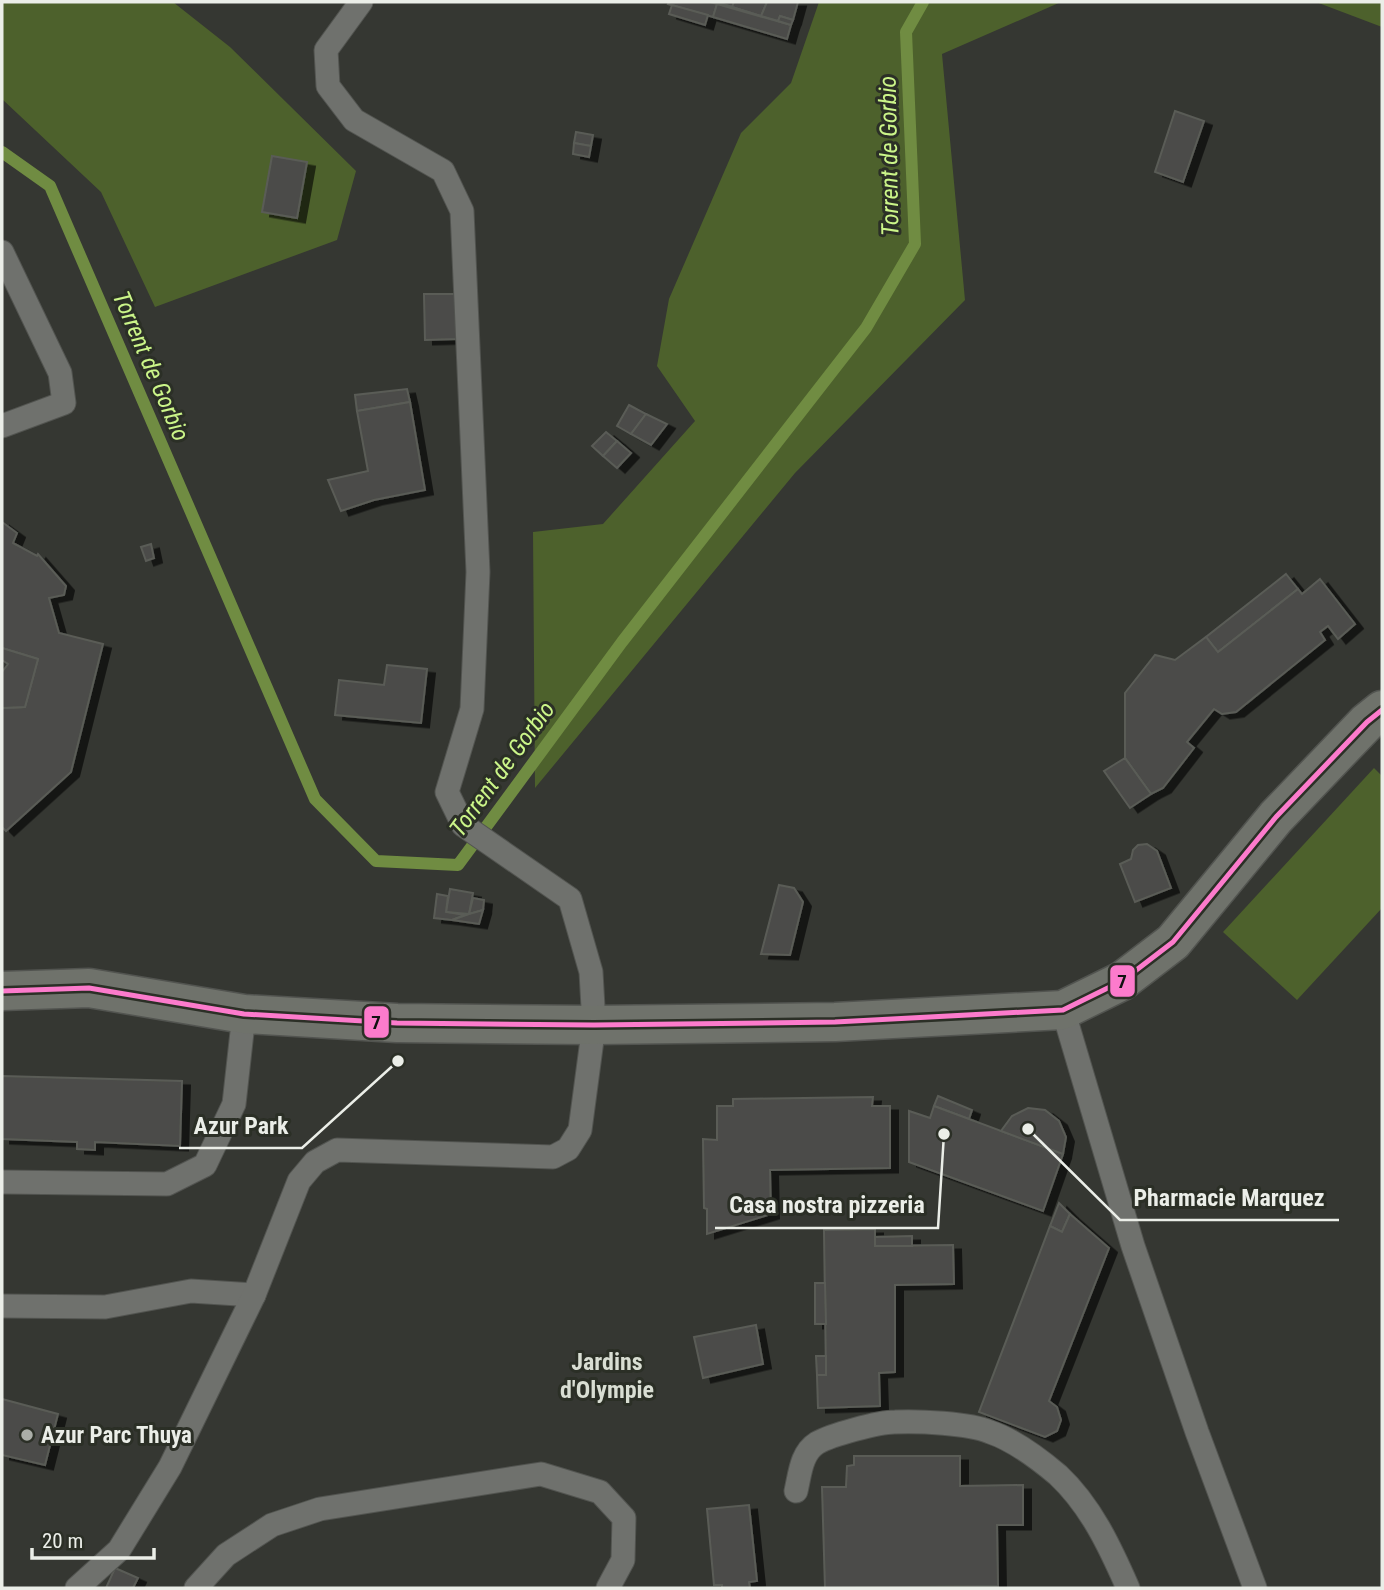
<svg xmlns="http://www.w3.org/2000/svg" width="1384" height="1590" viewBox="0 0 1384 1590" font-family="'Roboto Condensed',sans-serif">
<defs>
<filter id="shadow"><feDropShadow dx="8" dy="4.5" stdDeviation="0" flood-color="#0009"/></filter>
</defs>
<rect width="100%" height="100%" fill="#353732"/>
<g fill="#4d612c">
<path d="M 2,2 L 173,2 L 230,47 L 356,171 L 337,240 L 155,307 L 101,192 L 2,99 Z"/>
<path d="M 819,2 L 1061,2 L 942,54 L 965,300 L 795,473 L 535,788 L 533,532 L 603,524 L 695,421 L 657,366 L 669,299 L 741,133 L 791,83 Z"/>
<path d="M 1316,2 L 1382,2 L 1382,27 Z"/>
<path d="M 1374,768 L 1382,776 L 1382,908 L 1297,1000 L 1223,932 Z"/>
</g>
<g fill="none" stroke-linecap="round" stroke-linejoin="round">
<path stroke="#708c42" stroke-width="12" d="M 2,152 L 50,186 L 315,799 L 376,861 L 458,865 L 622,642 L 866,328 L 915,244 L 906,32 L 923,2"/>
</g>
<g fill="#4b4c48" stroke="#5a5c57" stroke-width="2" filter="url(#shadow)">
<path d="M 669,2 L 710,2 L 717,4 L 713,17 L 668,4 Z"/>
<path d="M 718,2 L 734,2 L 732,7 Z"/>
<path d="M 734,2 L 767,2 L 761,16 L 732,7 Z"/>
<path d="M 767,2 L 798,2 L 793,20 L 780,16 L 778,21 L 761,16 Z"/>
<path d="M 717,3 L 732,7 L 761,16 L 760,18 Z"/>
<path d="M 717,4 L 791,25 L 787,39 L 713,17 Z"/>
<path d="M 672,5 L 708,15 L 705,25 L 669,14 Z"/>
<path d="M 780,16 L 793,20 L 791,25 L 778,21 Z"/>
<path d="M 1175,111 L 1204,121 L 1183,182 L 1155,172 Z"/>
<path d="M 576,132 L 593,135 L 591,146 L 574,143 Z"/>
<path d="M 574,143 L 591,146 L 589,157 L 573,154 Z"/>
<path d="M 272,156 L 307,162 L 297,218 L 262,212 Z"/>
<path d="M 424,294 L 457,294 L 458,339 L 425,340 Z"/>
<path d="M 407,389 L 410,402 L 357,411 L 355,395 Z"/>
<path d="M 410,402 L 425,490 L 374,500 L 341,511 L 328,480 L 368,471 L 357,411 Z"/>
<path d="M 629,405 L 646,414 L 631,434 L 617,426 Z"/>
<path d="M 646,414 L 667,424 L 651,445 L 631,434 Z"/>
<path d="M 606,432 L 617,441 L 603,456 L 592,446 Z"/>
<path d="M 617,441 L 631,453 L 617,468 L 603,456 Z"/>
<path d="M 2,522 L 17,533 L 13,543 L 37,556 L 38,554 L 66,586 L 64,595 L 49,598 L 59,633 L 103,644 L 71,772 L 6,831 L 2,827 L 2,708 L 25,707 L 38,659 L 2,648 Z"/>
<path d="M 151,544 L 154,558 L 146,561 L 141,547 Z"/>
<path d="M 1286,574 L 1298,589 L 1218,652 L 1206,637 Z"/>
<path d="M 1320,579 L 1355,624 L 1338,639 L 1328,626 L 1320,632 L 1325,640 L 1236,712 L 1222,714 L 1214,709 L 1187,742 L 1194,748 L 1163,788 L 1151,794 L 1125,758 L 1125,693 L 1155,655 L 1175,660 L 1206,637 L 1218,652 L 1298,589 L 1302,594 Z"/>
<path d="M 2,648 L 38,659 L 25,707 L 2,708 L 2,672 L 8,664 L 2,660 Z"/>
<path d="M 387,665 L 427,669 L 421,723 L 335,715 L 339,680 L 384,685 Z"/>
<path d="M 1125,758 L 1151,794 L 1130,808 L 1104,771 Z"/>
<path d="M 1147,844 L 1157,851 L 1171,888 L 1135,902 L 1120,864 L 1131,859 L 1133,850 L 1138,845 Z"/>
<path d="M 779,885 L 794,888 L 803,902 L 790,955 L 761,954 Z"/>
<path d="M 450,889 L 473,893 L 469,914 L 446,912 Z"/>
<path d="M 437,894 L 448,896 L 446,912 L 465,915 L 452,920 L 434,918 Z"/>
<path d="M 473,898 L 484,900 L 483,910 L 469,914 Z"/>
<path d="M 483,910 L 479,924 L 452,920 L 469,914 Z"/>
<path d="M 2,1076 L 182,1081 L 180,1146 L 95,1142 L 95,1150 L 77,1149 L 77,1142 L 2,1139 Z"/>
<path d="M 938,1096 L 972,1110 L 969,1119 L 934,1106 Z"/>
<path d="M 873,1097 L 872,1106 L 890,1106 L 890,1168 L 770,1170 L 771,1214 L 707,1234 L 707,1209 L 704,1208 L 703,1139 L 717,1140 L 717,1106 L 733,1106 L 733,1099 Z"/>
<path d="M 934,1106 L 1063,1154 L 1043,1211 L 909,1162 L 909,1111 L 930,1118 Z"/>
<path d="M 1028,1108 L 1045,1110 L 1059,1121 L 1066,1137 L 1063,1154 L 1001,1131 L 1012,1116 Z"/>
<path d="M 1059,1203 L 1070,1214 L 1062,1232 L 1050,1226 Z"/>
<path d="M 1070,1214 L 1109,1248 L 1049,1401 L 1057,1407 L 1061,1420 L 1057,1431 L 1045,1437 L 979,1412 L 1050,1226 L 1062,1232 Z"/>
<path d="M 875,1229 L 875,1246 L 953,1245 L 954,1284 L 895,1285 L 895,1372 L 879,1373 L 880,1406 L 818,1408 L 817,1375 L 826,1375 L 824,1230 Z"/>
<path d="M 912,1236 L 912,1246 L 875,1246 L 875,1237 Z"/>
<path d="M 815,1283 L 825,1283 L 826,1324 L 815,1324 Z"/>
<path d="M 756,1325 L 763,1364 L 703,1378 L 694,1337 Z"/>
<path d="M 816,1356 L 826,1356 L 826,1375 L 817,1375 Z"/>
<path d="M 2,1399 L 58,1414 L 45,1465 L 2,1455 Z"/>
<path d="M 854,1456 L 960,1456 L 960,1486 L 1023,1485 L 1023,1525 L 997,1525 L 998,1586 L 825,1588 L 822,1487 L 846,1487 L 847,1466 L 854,1465 Z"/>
<path d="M 749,1505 L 757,1581 L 749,1582 L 750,1588 L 722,1588 L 722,1585 L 714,1585 L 707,1509 Z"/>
<path d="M 115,1568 L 138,1578 L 133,1588 L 106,1588 Z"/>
</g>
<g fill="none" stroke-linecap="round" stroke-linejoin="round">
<g stroke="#525450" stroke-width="25">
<g id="lane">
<path d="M 2,252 L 60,373 L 64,403 L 2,426"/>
<path d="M 1063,1010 L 1133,1246 L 1197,1432 L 1255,1588"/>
<path d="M 2,1182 L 167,1184 L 205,1165 L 234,1104 L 244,1014"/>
<path d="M 2,1306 L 105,1307 L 191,1291 L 254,1295"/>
<path d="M 796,1491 C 800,1474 801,1453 817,1443 C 831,1435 878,1422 895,1422 C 918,1421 969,1423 990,1432 C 1014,1440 1039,1459 1058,1475 C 1091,1506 1110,1547 1128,1588"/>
<path d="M 77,1588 L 119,1550 L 170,1467 L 254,1295 L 299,1181 L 315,1162 L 337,1150 L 553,1157 L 568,1149 L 580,1130 L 594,1025 L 591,972 L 570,899 L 463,825 L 447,792 L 472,709 L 478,572 L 462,211 L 443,171 L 354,120 L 328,86 L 326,50 L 361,2"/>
<path d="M 196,1588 L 226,1555 L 272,1525 L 320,1509 L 541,1474 L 600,1492 L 624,1518 L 623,1560 L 608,1588"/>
</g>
</g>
<g stroke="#525450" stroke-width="41">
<path id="secondary" d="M 2,991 L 89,988 L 244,1014 L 397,1023 L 594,1025 L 835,1022 L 1063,1010 L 1122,981 L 1173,942 L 1276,817 L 1367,722 L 1382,710"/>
</g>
<use href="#lane" stroke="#6f716d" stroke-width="23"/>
<use href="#secondary" stroke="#6f726b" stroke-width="38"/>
<g stroke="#2b2f26" stroke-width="10">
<path id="bus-1" d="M 2,991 L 89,988 L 244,1014 L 397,1023 L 594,1025 L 835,1022 L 1063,1010 L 1122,981 L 1173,942 L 1276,817 L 1367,722 L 1382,710"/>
</g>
<use href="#bus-1" stroke="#fc7bcc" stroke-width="5"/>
</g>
<circle fill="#abaea8" stroke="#2b2f26" stroke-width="2.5" cx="27" cy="1435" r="7"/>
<g text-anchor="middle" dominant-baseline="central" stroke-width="6" stroke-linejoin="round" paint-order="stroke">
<g font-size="23" font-weight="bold" fill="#ebeee8" stroke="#2b2f26" text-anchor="start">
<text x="41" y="1435">Azur Parc Thuya</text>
</g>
<g font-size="24" font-style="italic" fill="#cbf589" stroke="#2b2f26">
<text transform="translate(889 156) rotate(-91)">Torrent de Gorbio</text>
<text transform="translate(151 366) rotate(67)">Torrent de Gorbio</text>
<text transform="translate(502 769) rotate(-54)">Torrent de Gorbio</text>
</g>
<g font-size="24" font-weight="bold" fill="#d9ded3" stroke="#2b2f26">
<text x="607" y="1362">Jardins<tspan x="607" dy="28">d'Olympie</tspan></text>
</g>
</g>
<path fill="none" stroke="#ebeee8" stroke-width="2.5" d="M398 1061L302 1148H179M1028 1129L1120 1220H1339M944 1134L938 1228H715"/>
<g fill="#ebeee8" stroke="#2b2f26" stroke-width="2.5">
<circle cx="398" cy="1061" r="7"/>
<circle cx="1028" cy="1129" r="7"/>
<circle cx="944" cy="1134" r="7"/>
</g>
<g font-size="24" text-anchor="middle" font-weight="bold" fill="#ebeee8" stroke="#2b2f26" stroke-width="6" stroke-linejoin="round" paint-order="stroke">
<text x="241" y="1134">Azur Park</text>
<text x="1229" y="1206">Pharmacie Marquez</text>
<text x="827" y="1213">Casa nostra pizzeria</text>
</g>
<g stroke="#2b2f26" stroke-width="2.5">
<rect x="1109" y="964" width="27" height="34" rx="7" fill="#fc7bcc"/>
<rect x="363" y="1005" width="27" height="34" rx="7" fill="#fc7bcc"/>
</g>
<g font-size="19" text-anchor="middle" font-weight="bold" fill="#111">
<text x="1122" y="988">7</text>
<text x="376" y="1029">7</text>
</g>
<rect width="1384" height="1590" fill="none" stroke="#ebeee8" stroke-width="7"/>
<path d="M32 1548v10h122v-10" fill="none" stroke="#ebeee8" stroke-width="3.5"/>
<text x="42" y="1548" font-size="21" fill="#ebeee8" stroke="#2b2f26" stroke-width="5" paint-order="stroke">20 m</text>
</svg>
